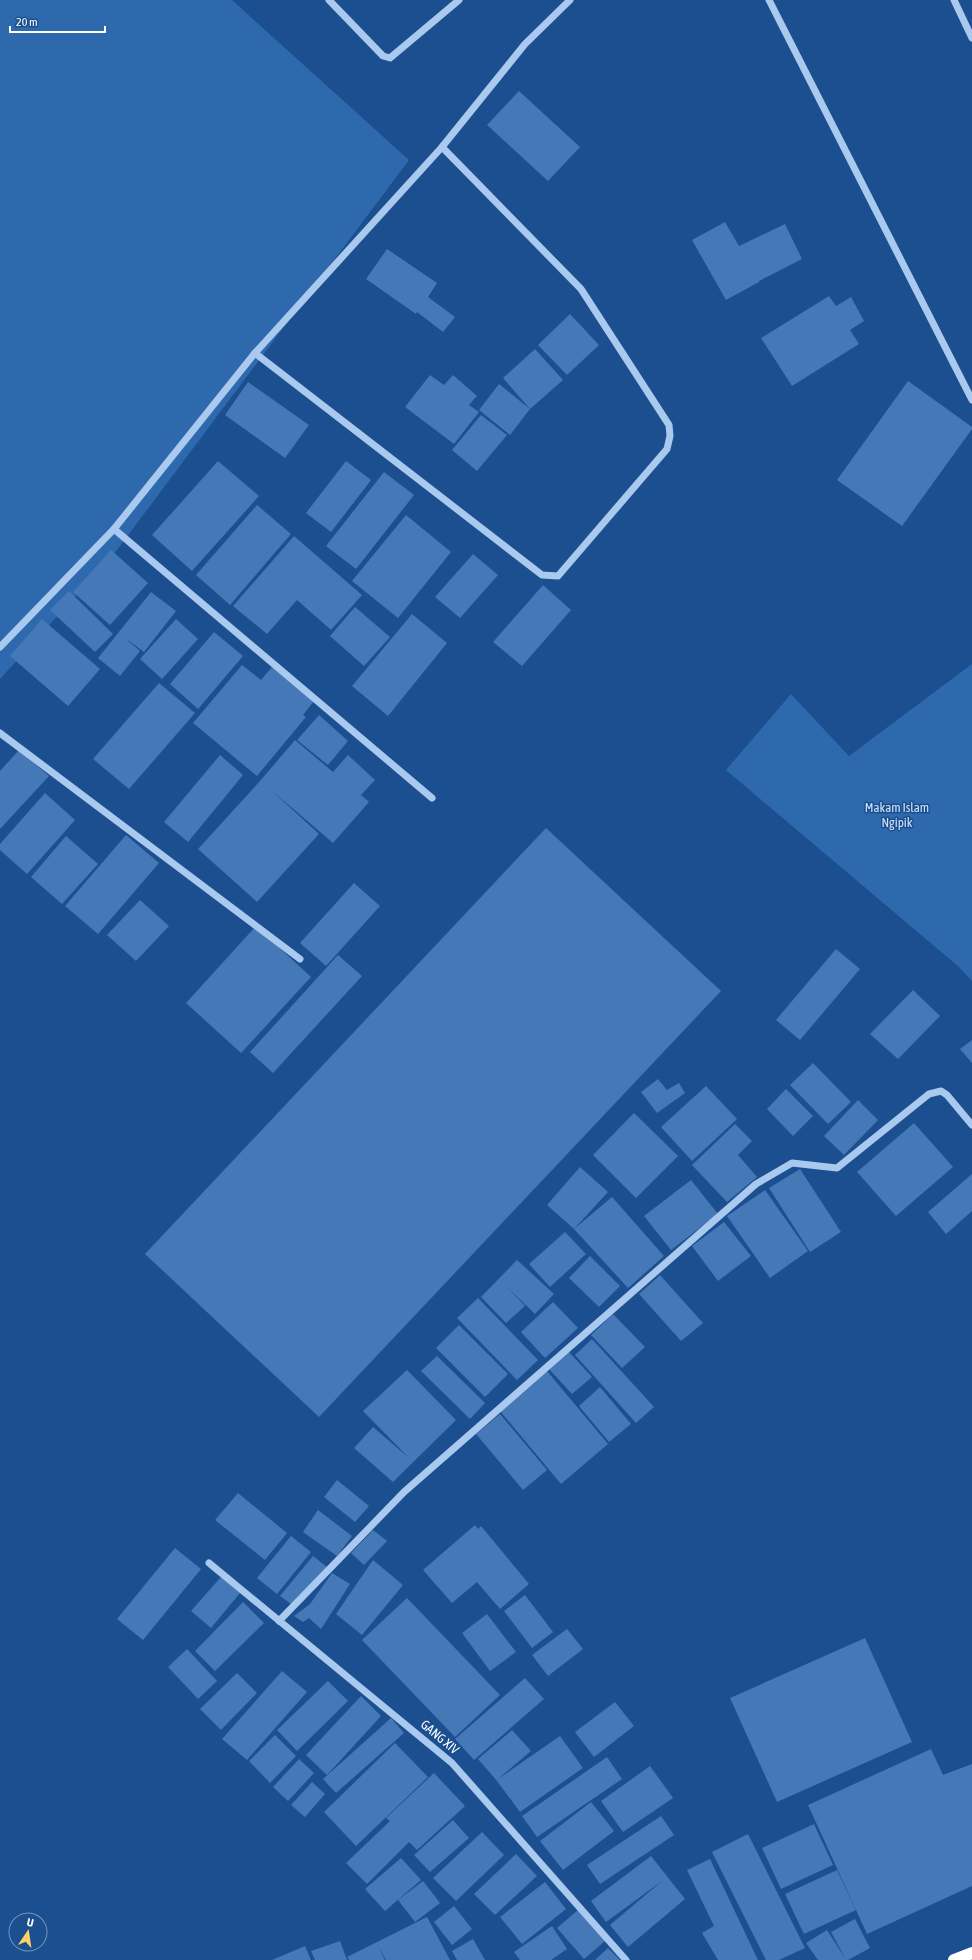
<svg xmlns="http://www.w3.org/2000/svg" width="972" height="1960" viewBox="0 0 972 1960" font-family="'Asap Condensed',sans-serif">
<rect width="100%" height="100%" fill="#1b4f8f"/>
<g fill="#2e69ad">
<path d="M 0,0 L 232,0 L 409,160 L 114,554 L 0,679 Z"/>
<path d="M 972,664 L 972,981 L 959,967 L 726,770 L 791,694 L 849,756 Z"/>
</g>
<g fill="#4478b7">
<path d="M 519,91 L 580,147 L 548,181 L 487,125 Z"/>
<path d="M 725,222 L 739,246 L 785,224 L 802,259 L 759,281 L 759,282 L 726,300 L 692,240 Z"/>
<path d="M 387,249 L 437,283 L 428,297 L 455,317 L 443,332 L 417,312 L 416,314 L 366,279 Z"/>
<path d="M 829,296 L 836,306 L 851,297 L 864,321 L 850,330 L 859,344 L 792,386 L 761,338 Z"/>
<path d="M 570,314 L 599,345 L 567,375 L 538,345 Z"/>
<path d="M 535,349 L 563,380 L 530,409 L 503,378 Z"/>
<path d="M 430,375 L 444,385 L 453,375 L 477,396 L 469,405 L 479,412 L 454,444 L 405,407 Z"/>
<path d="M 908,381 L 972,427 L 972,429 L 902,526 L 837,480 Z"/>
<path d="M 248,382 L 309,425 L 285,458 L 225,415 Z"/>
<path d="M 499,384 L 530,409 L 510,435 L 479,410 Z"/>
<path d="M 481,415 L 507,435 L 477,471 L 452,450 Z"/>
<path d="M 218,461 L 259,496 L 192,571 L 152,535 Z"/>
<path d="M 346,461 L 371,480 L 331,532 L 306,513 Z"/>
<path d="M 384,472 L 414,495 L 356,569 L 326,546 Z"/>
<path d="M 257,505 L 291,534 L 230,605 L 196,575 Z"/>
<path d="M 406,515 L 451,552 L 398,618 L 352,581 Z"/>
<path d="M 294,536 L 362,595 L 331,630 L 297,600 L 267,634 L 233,606 Z"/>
<path d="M 111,550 L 148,583 L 110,625 L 73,592 Z"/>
<path d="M 473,554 L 498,575 L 460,618 L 435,597 Z"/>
<path d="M 543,585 L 571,610 L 522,666 L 493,642 Z"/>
<path d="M 69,591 L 113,634 L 95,652 L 50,610 Z"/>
<path d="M 151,592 L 176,611 L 144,652 L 125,638 L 140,651 L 120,676 L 98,658 Z"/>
<path d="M 355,607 L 390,637 L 364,666 L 330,636 Z"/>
<path d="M 412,614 L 447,643 L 388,716 L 352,686 Z"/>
<path d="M 42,619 L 100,669 L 68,706 L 10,656 Z"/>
<path d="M 176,619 L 198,639 L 162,679 L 140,659 Z"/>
<path d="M 214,632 L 243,656 L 198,709 L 170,684 Z"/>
<path d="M 242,665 L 261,680 L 272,667 L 314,701 L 303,715 L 306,717 L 257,776 L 193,723 Z"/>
<path d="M 159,683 L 195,713 L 129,789 L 93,759 Z"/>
<path d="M 319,715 L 348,741 L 328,765 L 297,740 Z"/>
<path d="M 295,740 L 333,772 L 348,755 L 375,780 L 361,795 L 369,802 L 333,843 L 271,790 L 319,834 L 257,902 L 198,849 L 260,781 Z"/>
<path d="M 19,750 L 49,776 L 0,829 L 0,771 Z"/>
<path d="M 220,755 L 243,775 L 188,842 L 164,822 Z"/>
<path d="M 45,793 L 75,820 L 27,874 L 0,850 L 0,844 Z"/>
<path d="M 546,828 L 721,991 L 319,1417 L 145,1254 Z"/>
<path d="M 126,835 L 159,863 L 98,934 L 65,906 Z"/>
<path d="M 66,836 L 98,864 L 62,904 L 31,877 Z"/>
<path d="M 354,883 L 380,906 L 326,966 L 300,943 Z"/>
<path d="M 140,900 L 169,926 L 136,961 L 107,935 Z"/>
<path d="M 256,926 L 311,977 L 241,1053 L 186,1003 Z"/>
<path d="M 836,949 L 860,969 L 800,1040 L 776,1020 Z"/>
<path d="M 338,955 L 362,976 L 273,1073 L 250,1052 Z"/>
<path d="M 913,990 L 940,1016 L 898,1059 L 870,1034 Z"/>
<path d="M 972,1040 L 972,1063 L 960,1049 Z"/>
<path d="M 813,1063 L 851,1102 L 828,1124 L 790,1085 Z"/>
<path d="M 658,1079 L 667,1090 L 679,1083 L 685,1093 L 657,1113 L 641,1092 Z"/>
<path d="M 706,1086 L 737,1119 L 692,1161 L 661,1127 Z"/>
<path d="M 786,1089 L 813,1116 L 793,1136 L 767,1109 Z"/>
<path d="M 858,1100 L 878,1120 L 844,1155 L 824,1136 Z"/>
<path d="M 634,1113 L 678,1156 L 636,1198 L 593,1155 Z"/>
<path d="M 914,1123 L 953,1167 L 896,1216 L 857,1172 Z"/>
<path d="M 735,1124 L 752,1141 L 738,1155 L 757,1177 L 727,1202 L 692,1165 Z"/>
<path d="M 580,1167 L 608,1192 L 574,1229 L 612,1197 L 664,1256 L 628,1288 L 574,1229 L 547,1205 Z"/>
<path d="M 800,1169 L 841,1232 L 810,1252 L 769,1188 Z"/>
<path d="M 972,1174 L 972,1211 L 946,1234 L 928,1212 Z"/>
<path d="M 691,1180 L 718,1214 L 671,1250 L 644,1216 Z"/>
<path d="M 765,1190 L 808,1251 L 770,1278 L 727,1216 Z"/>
<path d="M 724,1222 L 751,1256 L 718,1281 L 692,1246 Z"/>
<path d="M 565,1232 L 586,1254 L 550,1287 L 529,1264 Z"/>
<path d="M 590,1256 L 620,1286 L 599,1307 L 569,1278 Z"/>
<path d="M 517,1260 L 554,1294 L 535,1314 L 506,1286 L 525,1306 L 506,1323 L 481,1297 Z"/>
<path d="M 660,1275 L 703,1323 L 681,1341 L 639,1294 Z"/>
<path d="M 478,1298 L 538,1360 L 517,1380 L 457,1318 Z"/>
<path d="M 553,1302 L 578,1328 L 545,1358 L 521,1332 Z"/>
<path d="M 613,1314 L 645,1347 L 622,1368 L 591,1335 Z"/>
<path d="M 459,1325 L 508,1374 L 485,1397 L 436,1348 Z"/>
<path d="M 592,1339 L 654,1407 L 636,1423 L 575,1355 Z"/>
<path d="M 569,1352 L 592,1377 L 572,1394 L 549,1369 Z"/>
<path d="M 437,1356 L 485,1403 L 470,1419 L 421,1371 Z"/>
<path d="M 407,1370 L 456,1420 L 393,1482 L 354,1448 L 373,1427 L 409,1458 L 363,1411 Z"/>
<path d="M 547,1371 L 608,1444 L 561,1484 L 500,1411 Z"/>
<path d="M 600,1387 L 631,1424 L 609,1442 L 579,1406 Z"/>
<path d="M 500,1414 L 547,1470 L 523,1490 L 476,1434 Z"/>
<path d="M 337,1480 L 369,1506 L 355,1522 L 324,1497 Z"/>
<path d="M 238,1493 L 287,1533 L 265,1560 L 215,1520 Z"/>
<path d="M 318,1510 L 352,1536 L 337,1556 L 303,1532 Z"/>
<path d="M 475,1525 L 478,1529 L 481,1526 L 529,1584 L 500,1609 L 477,1582 L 452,1603 L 423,1570 Z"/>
<path d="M 373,1530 L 387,1541 L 364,1565 L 351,1553 Z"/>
<path d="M 291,1536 L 311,1552 L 277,1594 L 257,1578 Z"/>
<path d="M 175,1548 L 201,1569 L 143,1640 L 117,1619 Z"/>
<path d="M 313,1556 L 327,1567 L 291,1604 L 280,1596 Z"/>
<path d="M 373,1560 L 403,1585 L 362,1635 L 336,1614 Z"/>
<path d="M 332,1573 L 350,1584 L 321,1629 L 309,1618 L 303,1622 L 294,1616 L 310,1604 Z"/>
<path d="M 221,1577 L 240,1593 L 211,1628 L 191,1611 Z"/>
<path d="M 525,1595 L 553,1632 L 532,1648 L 504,1611 Z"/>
<path d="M 407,1598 L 500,1695 L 455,1737 L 362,1640 Z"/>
<path d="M 243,1602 L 264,1623 L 215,1671 L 195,1651 Z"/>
<path d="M 487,1614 L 516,1652 L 490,1671 L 462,1633 Z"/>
<path d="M 567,1629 L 583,1649 L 548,1676 L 532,1655 Z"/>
<path d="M 865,1638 L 912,1742 L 777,1802 L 730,1698 Z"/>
<path d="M 187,1649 L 217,1681 L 198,1699 L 168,1667 Z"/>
<path d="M 282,1671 L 307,1692 L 247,1760 L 222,1739 Z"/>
<path d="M 237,1673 L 257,1693 L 221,1730 L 200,1709 Z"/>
<path d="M 525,1678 L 544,1699 L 474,1760 L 455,1739 Z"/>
<path d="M 328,1681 L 348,1701 L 297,1751 L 277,1730 Z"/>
<path d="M 361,1696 L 381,1716 L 327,1775 L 306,1755 Z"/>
<path d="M 615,1702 L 634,1726 L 594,1757 L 575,1732 Z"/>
<path d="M 391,1718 L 404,1733 L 336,1793 L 323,1779 Z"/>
<path d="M 512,1730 L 531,1751 L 498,1779 L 560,1736 L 583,1768 L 520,1812 L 497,1781 L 478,1759 Z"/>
<path d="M 275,1735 L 296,1756 L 270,1783 L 249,1761 Z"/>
<path d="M 395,1743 L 428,1777 L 356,1846 L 324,1812 Z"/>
<path d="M 931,1749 L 943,1775 L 972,1764 L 972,1886 L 867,1934 L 808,1805 Z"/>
<path d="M 607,1757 L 622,1779 L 537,1837 L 522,1816 Z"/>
<path d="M 299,1759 L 314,1773 L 288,1801 L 273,1787 Z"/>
<path d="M 650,1766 L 673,1798 L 623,1832 L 601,1801 Z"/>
<path d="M 434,1773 L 465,1806 L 417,1850 L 409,1842 L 367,1884 L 346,1863 L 390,1821 L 386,1818 Z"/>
<path d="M 312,1782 L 325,1794 L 305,1817 L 291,1805 Z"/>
<path d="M 591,1802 L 614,1831 L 563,1870 L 540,1841 Z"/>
<path d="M 661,1816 L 674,1835 L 600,1884 L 587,1865 Z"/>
<path d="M 453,1820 L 469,1838 L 430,1872 L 414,1855 Z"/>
<path d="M 814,1824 L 833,1865 L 781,1889 L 762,1848 Z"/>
<path d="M 482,1832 L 504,1855 L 456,1901 L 433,1878 Z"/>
<path d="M 748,1834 L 805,1948 L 779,1960 L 766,1960 L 712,1852 Z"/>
<path d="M 516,1854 L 537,1876 L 495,1915 L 474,1894 Z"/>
<path d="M 651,1856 L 685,1899 L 628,1947 L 610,1925 L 662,1881 L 606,1922 L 591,1901 Z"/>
<path d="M 401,1858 L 421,1880 L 385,1911 L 365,1889 Z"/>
<path d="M 710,1859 L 758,1960 L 718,1960 L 702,1933 L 714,1926 L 687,1870 Z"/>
<path d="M 837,1870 L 856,1910 L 804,1934 L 785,1894 Z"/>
<path d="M 423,1881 L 440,1903 L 415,1922 L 398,1900 Z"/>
<path d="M 545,1882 L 566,1909 L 522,1944 L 500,1917 Z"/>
<path d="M 454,1906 L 472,1929 L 452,1945 L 434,1922 Z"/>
<path d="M 578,1910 L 605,1941 L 584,1959 L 557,1928 Z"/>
<path d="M 427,1917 L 450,1960 L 386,1960 L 378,1945 L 385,1960 L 349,1960 L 347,1957 Z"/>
<path d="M 855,1919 L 870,1948 L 848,1960 L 818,1960 L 806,1943 L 827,1930 L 845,1958 L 831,1932 Z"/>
<path d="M 552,1926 L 567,1949 L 551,1960 L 520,1960 L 514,1952 Z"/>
<path d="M 473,1939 L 485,1960 L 457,1960 L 452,1951 Z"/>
<path d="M 340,1941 L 347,1960 L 315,1960 L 311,1951 Z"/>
<path d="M 305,1946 L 311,1960 L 272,1960 Z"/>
<path d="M 608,1948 L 620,1960 L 595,1960 Z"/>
</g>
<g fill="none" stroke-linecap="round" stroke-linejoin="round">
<g stroke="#a9c9ee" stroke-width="7">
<path d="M 329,0 L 383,56 L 390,58 L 459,0"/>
<path d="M 769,0 L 972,400"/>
<path d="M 954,0 L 972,38"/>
<path d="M 255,353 L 542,575 L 558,576 L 667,449 L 670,436 L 669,425 L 581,289 L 442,147"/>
<path d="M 114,529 L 432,798"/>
<path d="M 0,647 L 114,529 L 255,353 L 442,147 L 525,44 L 570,0"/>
<path d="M 0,733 L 300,959"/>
<path d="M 209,1563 L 452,1763 L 626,1960"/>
<path d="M 279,1621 L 404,1492 L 756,1184 L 792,1163 L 837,1168 L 929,1094 L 941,1091 L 947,1095 L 972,1125"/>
</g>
<path stroke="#fff" stroke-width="12" d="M 954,1960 L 972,1953"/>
</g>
<g text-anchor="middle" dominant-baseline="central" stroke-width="3" stroke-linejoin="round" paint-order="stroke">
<g font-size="13" fill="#cfe3fa" stroke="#1b4f8f">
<text x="897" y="807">Makam Islam<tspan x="897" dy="15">Ngipik</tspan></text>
</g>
<g font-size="13" fill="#fff" stroke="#1b4f8f">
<text transform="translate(440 1737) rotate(40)">GANG XIV</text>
</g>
</g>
<g transform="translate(28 1932) rotate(13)"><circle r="19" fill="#1b4f8f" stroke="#7695bc"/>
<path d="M0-3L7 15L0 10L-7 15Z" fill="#ffd166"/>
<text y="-6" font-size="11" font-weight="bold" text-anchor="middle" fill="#ffffff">U</text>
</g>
<path d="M10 26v6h95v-6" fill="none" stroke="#ffffff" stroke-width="2"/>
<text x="16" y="26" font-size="12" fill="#ffffff" stroke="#1b4f8f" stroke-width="3" paint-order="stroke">20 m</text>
</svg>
